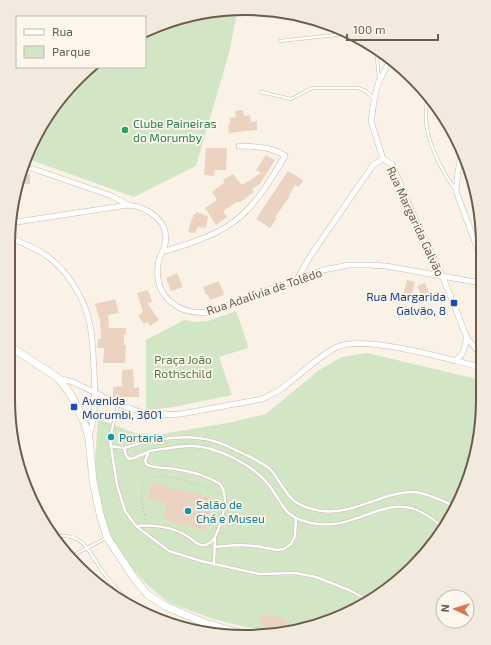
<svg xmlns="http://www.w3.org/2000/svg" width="491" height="645" viewBox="0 0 491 645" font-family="'Exo 2',sans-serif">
<rect width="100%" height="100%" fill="#faf2e6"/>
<g fill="#d2e6c6">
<path d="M 199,13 L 237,13 L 229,53 L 196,166 L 134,197 L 28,159 L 57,101 L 93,67 L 145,67 L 145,35 Z"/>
<path d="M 236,311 L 248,345 L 247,345 L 248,348 L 219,357 L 232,395 L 174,407 L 146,410 L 146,340 L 184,320 L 196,322 L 208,321 Z"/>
<path d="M 367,353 L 481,380 L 481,431 L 465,490 L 443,531 L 377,597 L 322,624 L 270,633 L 213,619 L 168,602 L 146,584 L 120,554 L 104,524 L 98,490 L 95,461 L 98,419 L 135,433 L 162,434 L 228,423 L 266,414 L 319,370 L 342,357 Z"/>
</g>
<g fill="#ecd3c1">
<path d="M 243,110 L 244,116 L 250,115 L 251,122 L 257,121 L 257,130 L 229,133 L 228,125 L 230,124 L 230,118 L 236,117 L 235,111 Z"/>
<path d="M 206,148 L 227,148 L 226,170 L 215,170 L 214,176 L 204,175 Z"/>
<path d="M 266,155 L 275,160 L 261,182 L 261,183 L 252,189 L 254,192 L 239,203 L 238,201 L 223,211 L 227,217 L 216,225 L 205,208 L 217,200 L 212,192 L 225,182 L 223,180 L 233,174 L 242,185 L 261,173 L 256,170 Z"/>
<path d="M 288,171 L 303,180 L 299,187 L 295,185 L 289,195 L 290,196 L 275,217 L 277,218 L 270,228 L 256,219 Z"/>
<path d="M 21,173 L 30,174 L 30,184 L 16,184 Z"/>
<path d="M 196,212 L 208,216 L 206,228 L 198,227 L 195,233 L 188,232 L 191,221 L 194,214 L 196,214 Z"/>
<path d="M 177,273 L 183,287 L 171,291 L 166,278 Z"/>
<path d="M 407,280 L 415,282 L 411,297 L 403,295 Z"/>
<path d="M 219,281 L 224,295 L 210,300 L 208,295 L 206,295 L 203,287 Z"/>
<path d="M 425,283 L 430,295 L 423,298 L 417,286 Z"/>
<path d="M 148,290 L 152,302 L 147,303 L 159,320 L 150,326 L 148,322 L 144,324 L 138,316 L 143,312 L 137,293 Z"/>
<path d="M 115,299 L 119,313 L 108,315 L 109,328 L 126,328 L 126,335 L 124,335 L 124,345 L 126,345 L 125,363 L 103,363 L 104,348 L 97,348 L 98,339 L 101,339 L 100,318 L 99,318 L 95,304 Z"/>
<path d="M 133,369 L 134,388 L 139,387 L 139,397 L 113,397 L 113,387 L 122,386 L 122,370 Z"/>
<path d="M 152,483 L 214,498 L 206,531 L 163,519 L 167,503 L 148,499 Z"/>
<path d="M 261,614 L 287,619 L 285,630 L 259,624 Z"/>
</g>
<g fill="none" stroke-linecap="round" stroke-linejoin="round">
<g stroke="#cabaad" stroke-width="3.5">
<g id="lane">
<path d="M 280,41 L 344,34"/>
<path d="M 376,48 L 379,78"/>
<path d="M 261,92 L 291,99 L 312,88 L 358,88 L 366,91 L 374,99"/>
<path d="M 427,98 C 426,108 425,118 427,128 C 430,148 444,175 456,190"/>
<path d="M 111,433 L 118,405"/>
<path d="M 110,440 L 117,485 L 125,511 L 136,526 L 169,551 L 201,561 L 259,574 L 295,573 L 316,577 L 349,590 L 370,601"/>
<path d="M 110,446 L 124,448"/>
<path d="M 148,452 L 134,458 L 129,459 L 126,455 L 124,448 C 152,439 185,433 214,441 C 224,444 234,449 244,454 C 252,458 263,463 270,469 C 278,478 285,493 294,501 C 301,506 313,510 322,511 C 354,515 382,492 413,492 C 425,492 445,502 456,507"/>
<path d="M 136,526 C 152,524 173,527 187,536 C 193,539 198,547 205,545 C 216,543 219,526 222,517 C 225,507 227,493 220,484 C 207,476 190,471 175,469 C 166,468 156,468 147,465 L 145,461 L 149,451 C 163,449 177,446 191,446 C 216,446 253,465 268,484 C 284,504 282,517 311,523 C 366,534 391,477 444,529"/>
<path d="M 54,537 C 86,530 90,557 106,576 C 115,589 127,599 138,610"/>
<path d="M 214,547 L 237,545 L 256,546 L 277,550 L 284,549 L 291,544 L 295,536 L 296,519"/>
<path d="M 70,557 L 106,538"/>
<path d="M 214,565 L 215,538"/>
</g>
</g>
<g stroke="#cabaad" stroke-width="6">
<g id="street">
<path d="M 390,61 L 379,81 L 375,95 L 371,121 L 383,159 L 392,164 L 412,212 L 442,275 L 467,338 L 481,355"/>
<path d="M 462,152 L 458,171 L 456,191 L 481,258"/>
<path d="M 25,166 L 112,196 L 128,205"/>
<path d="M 10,223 L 128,205 C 148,207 170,221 165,245 C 163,252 158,258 158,266 C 154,297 180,316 209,312 L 323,270 L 349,265 L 369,265 L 386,266 L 481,283"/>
<path d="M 8,237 C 20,242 33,247 44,254 C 67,269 85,298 90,325 C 93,340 93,355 94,371 C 95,393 96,416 89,437"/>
<path d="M 162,252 C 189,244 220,235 241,216 C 259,200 273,176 285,156 C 271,146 255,147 239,146"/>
<path d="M 297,279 L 311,255 L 373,165 L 383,159"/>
<path d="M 454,361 C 464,356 464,348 467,338"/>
<path d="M 58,378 L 73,382 L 118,404 L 146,414 L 160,415 L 181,414 L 262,399 C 291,388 309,361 337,347 C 364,334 450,360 481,367"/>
</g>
</g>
<g stroke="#ccbbac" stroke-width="8">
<path id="secondary" d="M 8,345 L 58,378 L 69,392 L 78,408 L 84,422 L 89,438 L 93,481 L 100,514 L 107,537 L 134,578 L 147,594 L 165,606 L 205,623 L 251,636"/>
</g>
<path stroke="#d1b6a4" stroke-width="1" stroke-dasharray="1 3" stroke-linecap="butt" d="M 146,520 C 124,452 184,481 219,493"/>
<use href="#lane" stroke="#fff" stroke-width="2.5"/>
<use href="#street" stroke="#fff" stroke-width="5"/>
<use href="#secondary" stroke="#fff" stroke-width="7"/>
</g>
<circle fill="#2e9e5b" stroke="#fdf6ec" stroke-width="1.5" cx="125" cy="130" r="4"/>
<g fill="#1a4fb4" stroke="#fdf6ec" stroke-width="1.5">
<rect x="450" y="299" width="8" height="8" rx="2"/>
<rect x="70" y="403" width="8" height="8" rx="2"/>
</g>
<g fill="#0f9aa8" stroke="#fdf6ec" stroke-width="1.5">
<circle cx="111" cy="437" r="4"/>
<circle cx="188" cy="511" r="4"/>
</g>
<g text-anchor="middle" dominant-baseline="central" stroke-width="3.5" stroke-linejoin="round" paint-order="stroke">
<g font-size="12" fill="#27864d" stroke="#fdf6ec" text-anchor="start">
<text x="133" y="123">Clube Paineiras<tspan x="133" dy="14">do Morumby</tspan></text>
</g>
<g font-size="12" fill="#705a4e" stroke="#fdf6ec">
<text transform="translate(416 221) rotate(65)">Rua Margarida Galvão</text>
<text transform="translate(264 291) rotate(-19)">Rua Adalívia de Tolêdo</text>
</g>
<g font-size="12" fill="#164399" stroke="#fdf6ec" text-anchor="end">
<text x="446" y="296">Rua Margarida<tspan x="446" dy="14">Galvão, 8</tspan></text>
<text x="82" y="400" text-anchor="start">Avenida<tspan x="82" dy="14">Morumbi, 3601</tspan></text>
</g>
<g font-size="12" fill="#577a4a" stroke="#fdf6ec">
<text x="183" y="359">Praça João<tspan x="183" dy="14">Rothschild</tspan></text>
</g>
<g font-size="12" fill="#0d838f" stroke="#fdf6ec" text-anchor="start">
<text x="119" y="437">Portaria</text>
<text x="196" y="504">Salão de<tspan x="196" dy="14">Chá e Museu</tspan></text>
</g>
</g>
<path d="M0 0H491V645H0ZM245 15H246A230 230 0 0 1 476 245V400A230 230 0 0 1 246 630H245A230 230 0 0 1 15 400V245A230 230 0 0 1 245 15Z" fill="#f2eadf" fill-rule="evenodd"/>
<path fill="none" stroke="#705a4e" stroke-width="2" d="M245 15H246A230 230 0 0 1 476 245V400A230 230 0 0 1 246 630H245A230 230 0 0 1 15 400V245A230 230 0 0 1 245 15Z"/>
<rect x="16" y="16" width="130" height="52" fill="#fdf6ec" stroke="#c5b8ad"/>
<rect x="24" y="29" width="20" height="6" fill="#ffffff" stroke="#c5b8ad"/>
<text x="52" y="36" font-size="12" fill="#705a4e">Rua</text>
<rect x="24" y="46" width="20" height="12" fill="#d2e6c6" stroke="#c5b8ad"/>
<text x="52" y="56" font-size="12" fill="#705a4e">Parque</text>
<g transform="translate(455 609) rotate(274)"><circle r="19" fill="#fdf6ec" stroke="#c5b8ad"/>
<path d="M0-3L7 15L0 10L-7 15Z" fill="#d67658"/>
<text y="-6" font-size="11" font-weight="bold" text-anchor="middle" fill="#705a4e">N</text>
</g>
<path d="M347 34v6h91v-6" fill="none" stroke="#705a4e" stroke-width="2"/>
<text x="353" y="34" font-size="12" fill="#705a4e" stroke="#fdf6ec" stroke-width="3" paint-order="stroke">100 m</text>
</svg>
